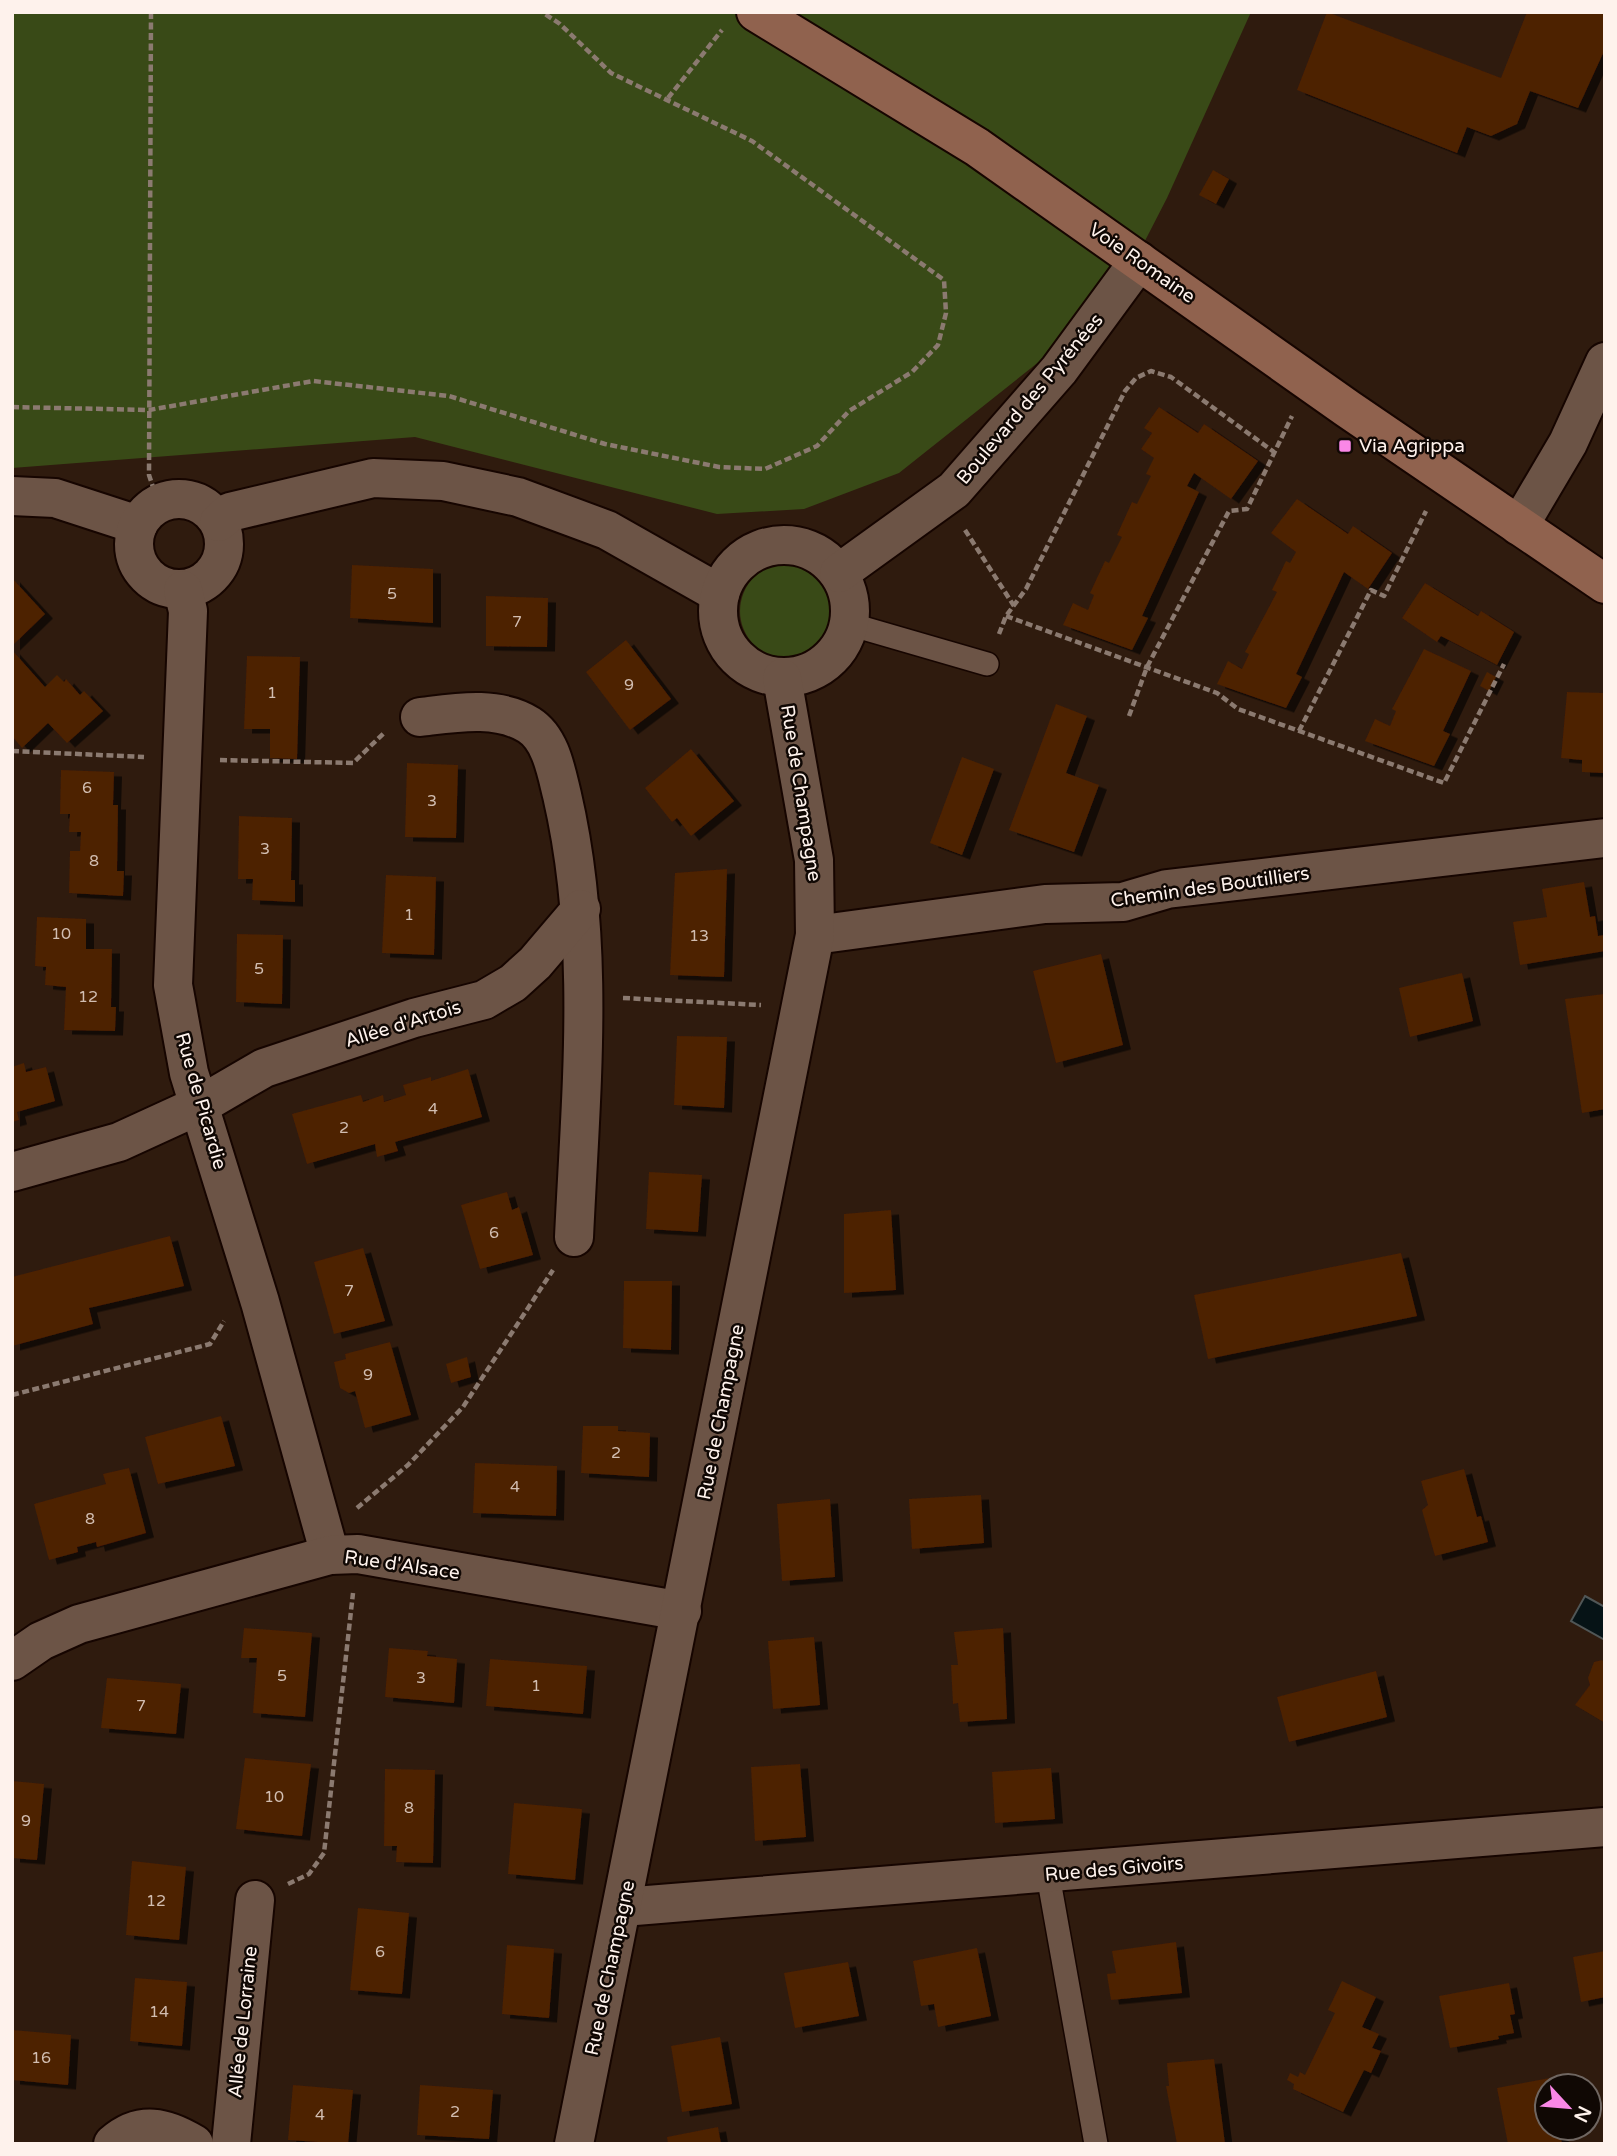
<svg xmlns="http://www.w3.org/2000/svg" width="1617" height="2156" viewBox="0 0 1617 2156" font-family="'Varela Round',sans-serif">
<defs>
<filter id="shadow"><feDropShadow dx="8" dy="4.5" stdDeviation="0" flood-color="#0009"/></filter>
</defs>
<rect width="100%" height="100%" fill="#2f1b0e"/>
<g fill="#394a17">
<path d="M 12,12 L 1251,12 L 1167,198 L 1113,303 L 899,473 L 804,509 L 717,514 L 415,437 L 12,468 Z"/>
<circle cx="788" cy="611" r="48"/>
</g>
<path fill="#061316" stroke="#505656" stroke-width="2" d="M 1585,1596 L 1605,1607 L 1605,1640 L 1571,1621 Z"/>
<g fill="#4d2000" filter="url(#shadow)">
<path d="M 1327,12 L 1501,78 L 1527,12 L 1605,12 L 1605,49 L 1578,108 L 1530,91 L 1517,124 L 1491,136 L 1467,127 L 1457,153 L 1297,90 Z"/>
<path d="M 1213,170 L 1229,179 L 1216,204 L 1199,195 Z"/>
<path d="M 1159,407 L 1198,433 L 1204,424 L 1258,461 L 1231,499 L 1194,473 L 1187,486 L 1199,492 L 1142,616 L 1148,618 L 1132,650 L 1063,625 L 1073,603 L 1088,610 L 1094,595 L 1090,593 L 1105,561 L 1109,563 L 1122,537 L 1117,535 L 1132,502 L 1137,504 L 1151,476 L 1146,474 L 1154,458 L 1141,449 L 1152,433 L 1144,428 Z"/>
<path d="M 1297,499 L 1348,534 L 1353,526 L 1392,553 L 1368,589 L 1344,572 L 1296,674 L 1302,677 L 1286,708 L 1217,684 L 1228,661 L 1242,669 L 1249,654 L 1245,652 L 1277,592 L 1272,590 L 1286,561 L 1290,563 L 1296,552 L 1271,533 Z"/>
<path d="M 352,565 L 433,569 L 433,623 L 350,618 Z"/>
<path d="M 12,578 L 45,614 L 12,646 Z"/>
<path d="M 1425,583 L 1478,616 L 1481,611 L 1514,632 L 1497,665 L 1441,636 L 1437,642 L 1402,618 Z"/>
<path d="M 486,596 L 548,598 L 547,647 L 486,646 Z"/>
<path d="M 626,640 L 671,699 L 630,730 L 586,672 Z"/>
<path d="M 1424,649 L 1471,671 L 1443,731 L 1450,734 L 1434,766 L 1365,741 L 1375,719 L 1390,726 L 1396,711 L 1392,709 Z"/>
<path d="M 12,650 L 45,687 L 57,675 L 64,682 L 66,679 L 80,695 L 84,691 L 103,711 L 67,743 L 48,723 L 22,748 L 12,736 Z"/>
<path d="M 247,656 L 300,657 L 297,759 L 270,758 L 270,729 L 244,729 Z"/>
<path d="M 1487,672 L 1496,677 L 1489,691 L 1480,686 Z"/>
<path d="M 1567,692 L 1605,693 L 1604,773 L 1582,772 L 1582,760 L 1561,758 Z"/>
<path d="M 1056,704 L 1087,716 L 1066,773 L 1099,785 L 1074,852 L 1009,830 Z"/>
<path d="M 691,749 L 734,801 L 691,836 L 677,818 L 672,822 L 645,788 Z"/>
<path d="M 962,757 L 994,769 L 962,855 L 930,843 Z"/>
<path d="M 407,763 L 458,765 L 456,838 L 405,837 Z"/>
<path d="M 61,770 L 114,772 L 113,805 L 118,805 L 117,871 L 124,871 L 123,896 L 69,893 L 70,851 L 80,851 L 81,832 L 69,832 L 70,814 L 60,814 Z"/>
<path d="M 239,816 L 292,818 L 291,880 L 295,880 L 295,902 L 252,900 L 253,879 L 238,879 Z"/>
<path d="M 727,869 L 724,977 L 670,975 L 675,873 Z"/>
<path d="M 386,875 L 436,877 L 434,955 L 382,953 Z"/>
<path d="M 1584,882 L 1590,917 L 1595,916 L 1598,936 L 1605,935 L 1605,951 L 1520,965 L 1513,922 L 1547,917 L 1542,889 Z"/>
<path d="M 37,917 L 86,919 L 86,949 L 112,949 L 111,1007 L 116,1007 L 115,1031 L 64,1030 L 66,987 L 45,985 L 46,967 L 35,966 Z"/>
<path d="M 237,934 L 283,935 L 282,1004 L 236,1002 Z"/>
<path d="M 1101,954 L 1123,1045 L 1056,1063 L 1033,971 Z"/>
<path d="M 1462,973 L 1473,1021 L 1410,1037 L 1399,988 Z"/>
<path d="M 1604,994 L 1605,1109 L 1582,1113 L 1565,999 Z"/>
<path d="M 677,1036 L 727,1037 L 724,1108 L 674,1105 Z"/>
<path d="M 24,1063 L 26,1072 L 46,1067 L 55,1101 L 17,1112 L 19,1120 L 12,1122 L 12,1067 Z"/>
<path d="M 468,1069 L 482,1117 L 395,1142 L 398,1151 L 377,1157 L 375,1144 L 307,1164 L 292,1114 L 361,1095 L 363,1102 L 383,1095 L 384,1102 L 406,1095 L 403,1085 L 431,1077 L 431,1081 Z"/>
<path d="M 649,1172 L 702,1175 L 698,1232 L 646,1229 Z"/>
<path d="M 507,1192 L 512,1210 L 519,1207 L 533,1255 L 480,1269 L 461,1205 Z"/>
<path d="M 891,1210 L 896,1290 L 844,1293 L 844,1214 Z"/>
<path d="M 170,1236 L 184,1286 L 89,1308 L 93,1324 L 12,1346 L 12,1277 Z"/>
<path d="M 363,1248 L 385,1321 L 334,1334 L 314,1262 Z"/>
<path d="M 1401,1253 L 1417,1316 L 1208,1359 L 1194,1295 Z"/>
<path d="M 624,1281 L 672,1281 L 671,1350 L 623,1348 Z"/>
<path d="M 390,1342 L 411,1415 L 365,1428 L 355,1391 L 349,1393 L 340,1388 L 334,1362 L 346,1359 L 345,1354 Z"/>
<path d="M 467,1357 L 471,1377 L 451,1383 L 446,1364 Z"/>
<path d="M 221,1416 L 235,1466 L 158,1484 L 145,1437 Z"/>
<path d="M 583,1426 L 618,1426 L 618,1431 L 650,1433 L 649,1477 L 581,1473 Z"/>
<path d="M 475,1463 L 557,1466 L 556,1516 L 473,1513 Z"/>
<path d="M 129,1468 L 146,1533 L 97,1547 L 96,1542 L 77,1547 L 78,1552 L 49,1560 L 34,1504 L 106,1484 L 103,1474 Z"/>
<path d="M 1464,1469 L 1477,1517 L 1481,1516 L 1488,1542 L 1435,1556 L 1422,1510 L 1428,1505 L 1421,1481 Z"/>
<path d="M 981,1495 L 984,1543 L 912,1549 L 909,1499 Z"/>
<path d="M 830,1499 L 835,1577 L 782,1581 L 777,1504 Z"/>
<path d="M 244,1628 L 312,1633 L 305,1717 L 253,1713 L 257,1658 L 241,1658 Z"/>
<path d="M 1003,1628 L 1007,1719 L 960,1722 L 958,1703 L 953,1704 L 951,1665 L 958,1665 L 954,1632 Z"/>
<path d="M 814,1637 L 820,1705 L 773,1709 L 768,1641 Z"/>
<path d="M 389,1648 L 428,1651 L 427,1656 L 457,1659 L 454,1703 L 385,1697 Z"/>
<path d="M 490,1659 L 587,1666 L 583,1714 L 486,1706 Z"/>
<path d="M 1602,1660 L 1605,1663 L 1605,1723 L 1575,1705 L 1590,1685 L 1588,1678 L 1594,1662 Z"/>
<path d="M 1376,1671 L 1387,1717 L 1289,1742 L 1277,1697 Z"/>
<path d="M 107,1678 L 181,1684 L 176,1734 L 101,1728 Z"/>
<path d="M 245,1758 L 311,1764 L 302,1836 L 236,1829 Z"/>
<path d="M 800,1764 L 806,1837 L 755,1841 L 751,1767 Z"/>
<path d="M 1051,1768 L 1055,1819 L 995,1823 L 992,1772 Z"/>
<path d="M 385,1769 L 435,1770 L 433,1863 L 396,1862 L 397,1846 L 384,1846 Z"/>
<path d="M 12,1781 L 44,1784 L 37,1860 L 12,1858 Z"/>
<path d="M 514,1803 L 582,1809 L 575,1880 L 508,1874 Z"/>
<path d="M 132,1861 L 186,1867 L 179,1940 L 126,1935 Z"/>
<path d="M 358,1908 L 409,1913 L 402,1994 L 350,1990 Z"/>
<path d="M 1176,1942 L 1182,1993 L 1111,2000 L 1107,1974 L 1116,1973 L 1112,1951 Z"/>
<path d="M 507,1945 L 554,1949 L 549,2018 L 502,2014 Z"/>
<path d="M 977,1948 L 991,2016 L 938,2027 L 934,2004 L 921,2006 L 913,1961 Z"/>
<path d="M 1605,1951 L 1605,1997 L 1581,2002 L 1573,1957 Z"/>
<path d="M 848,1962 L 859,2016 L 795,2028 L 784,1973 Z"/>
<path d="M 135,1978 L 187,1982 L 182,2046 L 130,2041 Z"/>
<path d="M 1342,1981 L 1376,1997 L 1362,2027 L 1379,2034 L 1372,2048 L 1381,2051 L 1371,2073 L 1364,2070 L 1343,2112 L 1293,2089 L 1294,2084 L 1287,2080 L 1290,2073 L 1298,2077 L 1300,2072 L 1305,2075 L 1335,2013 L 1328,2010 Z"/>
<path d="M 1509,1983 L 1515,2014 L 1510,2015 L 1514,2033 L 1498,2036 L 1499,2039 L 1450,2048 L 1439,1996 Z"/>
<path d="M 12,2030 L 71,2035 L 68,2085 L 12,2080 Z"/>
<path d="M 720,2037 L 732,2104 L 682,2112 L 671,2046 Z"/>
<path d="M 1214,2059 L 1225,2144 L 1177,2144 L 1166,2086 L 1169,2086 L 1167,2063 Z"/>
<path d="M 1550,2078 L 1547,2128 L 1559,2128 L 1562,2144 L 1508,2144 L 1497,2088 Z"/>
<path d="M 293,2085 L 353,2090 L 348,2144 L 288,2140 Z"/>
<path d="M 420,2085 L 493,2090 L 489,2139 L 417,2135 Z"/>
<path d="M 718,2127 L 721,2144 L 668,2144 L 667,2137 Z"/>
</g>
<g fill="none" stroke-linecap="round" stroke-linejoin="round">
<g stroke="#160500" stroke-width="26">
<g id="service">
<path d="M 849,624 L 987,664"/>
<path d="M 1048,1875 L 1096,2144"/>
</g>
</g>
<g stroke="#160500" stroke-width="42">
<g id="minor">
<path d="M 12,496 L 55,498 L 138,525"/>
<circle cx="179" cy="544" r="45"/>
<path d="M 219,522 L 230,512 L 373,478 L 443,481 L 518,497 L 607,530 L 720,594"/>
<path d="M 1519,526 L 1568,443 L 1605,362"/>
<circle cx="784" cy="611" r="66"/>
<path d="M 839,573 L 954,490 L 1059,370 L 1139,261"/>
<path d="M 183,590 L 188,611 L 173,985 L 189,1073 L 260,1302 L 330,1555"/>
<path d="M 420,717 C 454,713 497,705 529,725 C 551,739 556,771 562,795 C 596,941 581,1089 574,1237"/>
<path d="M 815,935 L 1045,904 L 1123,902 L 1167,889 L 1605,838"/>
<path d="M 12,1172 L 119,1142 L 202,1104 L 264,1068 L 414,1018 L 484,1000 L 513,983 L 535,963 L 581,909"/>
<path d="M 12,1661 L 41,1641 L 79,1624 L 330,1555 L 358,1554 L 682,1611"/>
<path d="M 623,1907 L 1605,1827"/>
<path d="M 113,2144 C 140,2120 166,2127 194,2144"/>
<path d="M 231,2144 L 255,1900"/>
<path d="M 574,2144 L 815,935 L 814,860 L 782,678"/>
</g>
</g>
<g stroke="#160500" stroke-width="42">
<path id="secondary" d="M 756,12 L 977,147 L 1348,409 L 1605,584"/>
</g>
<g stroke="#8b7a70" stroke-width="4.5" stroke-dasharray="7 3.5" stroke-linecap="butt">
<path d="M 151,12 L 149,475 L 153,487"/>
<path d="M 668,98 L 722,30"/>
<path d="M 12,407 L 149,410 L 313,381 L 449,396 L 605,444 L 719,467 L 765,469 L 817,446 L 849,411 L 912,372 L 938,345 L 946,313 L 944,280 L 752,141 L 611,73 L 560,24 L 542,12"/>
<path d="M 965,530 L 1014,606"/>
<path d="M 1006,616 L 1217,693 L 1238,709 L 1444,783 L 1504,664"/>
<path d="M 999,634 L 1006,616 L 1026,589 L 1125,391 L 1136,378 L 1151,371 L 1171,377 L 1274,452"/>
<path d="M 1129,716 L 1147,667 L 1229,511 L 1247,509 L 1292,416"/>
<path d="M 1299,731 L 1371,590 L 1384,596 L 1426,511"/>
<path d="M 12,751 L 144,757"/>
<path d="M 220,760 L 353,763 L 384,733"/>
<path d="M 623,998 L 761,1005"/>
<path d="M 12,1395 L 210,1344 L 224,1321"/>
<path d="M 357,1508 L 408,1465 L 463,1407 L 553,1270"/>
<path d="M 288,1884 L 309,1874 L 324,1853 L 353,1593"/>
</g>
<use href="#service" stroke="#6c5446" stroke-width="23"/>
<use href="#minor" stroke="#6c5446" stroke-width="38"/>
<use href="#secondary" stroke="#90624e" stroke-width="38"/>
</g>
<rect fill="#fa87e7" stroke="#100804" stroke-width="2.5" x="1338" y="439" width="14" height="14" rx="3.5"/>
<g text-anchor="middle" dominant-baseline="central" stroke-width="5" stroke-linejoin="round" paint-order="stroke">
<g font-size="16" fill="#d2beb1">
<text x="392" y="594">5</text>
<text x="517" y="622">7</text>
<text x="629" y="685">9</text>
<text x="272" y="693">1</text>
<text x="87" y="788">6</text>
<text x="432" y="801">3</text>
<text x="265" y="849">3</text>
<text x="94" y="861">8</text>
<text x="409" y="915">1</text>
<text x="61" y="934">10</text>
<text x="699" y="936">13</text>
<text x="259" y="969">5</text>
<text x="88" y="997">12</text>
<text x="433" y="1109">4</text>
<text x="344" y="1128">2</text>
<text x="494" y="1233">6</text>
<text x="349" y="1291">7</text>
<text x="368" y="1375">9</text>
<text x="616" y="1453">2</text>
<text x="515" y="1487">4</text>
<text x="90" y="1519">8</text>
<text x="282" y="1676">5</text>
<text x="421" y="1678">3</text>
<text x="536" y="1686">1</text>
<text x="141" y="1706">7</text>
<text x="274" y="1797">10</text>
<text x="409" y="1808">8</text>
<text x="26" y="1821">9</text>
<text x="156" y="1901">12</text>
<text x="380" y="1952">6</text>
<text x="159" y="2012">14</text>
<text x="41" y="2058">16</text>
<text x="455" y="2112">2</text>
<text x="320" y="2115">4</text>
</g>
<g font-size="19" fill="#fef2ec" stroke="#100804">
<text transform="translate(1142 263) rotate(35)">Voie Romaine</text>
<text transform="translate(1030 399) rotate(-50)">Boulevard des Pyrénées</text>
<text transform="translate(801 793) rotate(81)">Rue de Champagne</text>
<text transform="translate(1210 887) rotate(-8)">Chemin des Boutilliers</text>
<text transform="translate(403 1024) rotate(-17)">Allée d'Artois</text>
<text transform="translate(201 1101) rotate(74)">Rue de Picardie</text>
<text transform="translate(721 1412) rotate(-79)">Rue de Champagne</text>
<text transform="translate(402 1565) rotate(8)">Rue d'Alsace</text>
<text transform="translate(1114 1869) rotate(-5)">Rue des Givoirs</text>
<text transform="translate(610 1968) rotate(-78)">Rue de Champagne</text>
<text transform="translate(243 2022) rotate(-84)">Allée de Lorraine</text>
</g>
<g font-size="19" fill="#fef2ec" stroke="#100804" text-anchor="start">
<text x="1359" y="446">Via Agrippa</text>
</g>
</g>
<rect width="1617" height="2156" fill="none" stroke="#fef2ec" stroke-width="28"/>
<g transform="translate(1568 2107) rotate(116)"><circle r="33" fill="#100804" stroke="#6f6661" stroke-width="2"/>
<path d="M0-5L12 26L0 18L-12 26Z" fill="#fa87e7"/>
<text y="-10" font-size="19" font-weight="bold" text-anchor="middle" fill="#fef2ec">N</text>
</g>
</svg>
